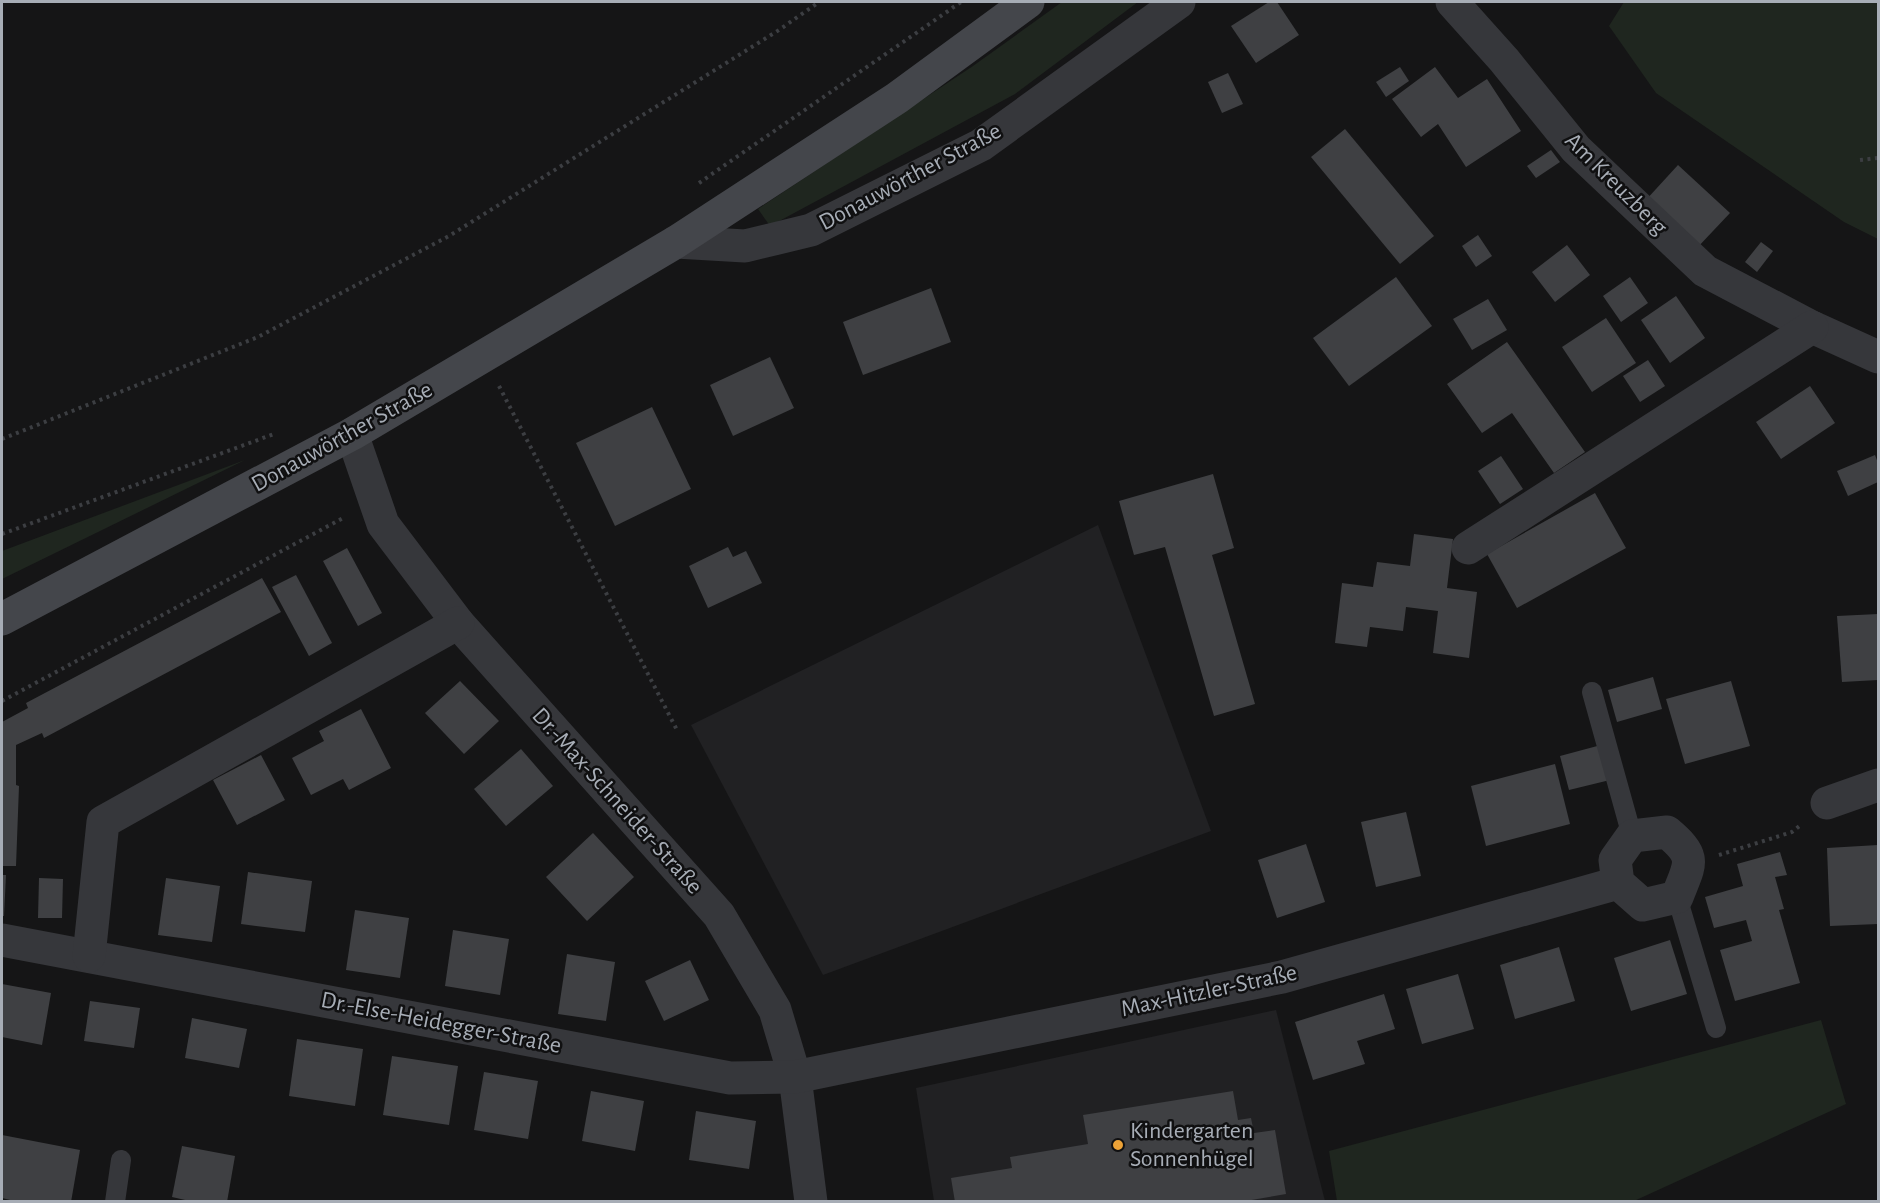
<svg xmlns="http://www.w3.org/2000/svg" width="1880" height="1203" viewBox="0 0 1880 1203" font-family="'Alegreya Sans',sans-serif">
<rect width="100%" height="100%" fill="#151516"/>
<g fill="#212123">
<path d="M 1098,525 L 1211,831 L 823,975 L 691,725 Z"/>
<path d="M 1276,1010 L 1325,1201 L 934,1201 L 916,1088 Z"/>
</g>
<g fill="#1f261f">
<path d="M 1062,2 L 1138,2 L 1015,94 L 770,226 L 758,209 L 973,66 Z"/>
<path d="M 1624,2 L 1878,2 L 1878,239 L 1844,222 L 1656,93 L 1609,26 Z"/>
<path d="M 245,460 L 2,579 L 2,551 Z"/>
<path d="M 1821,1020 L 1846,1104 L 1634,1201 L 1337,1201 L 1329,1151 Z"/>
</g>
<g fill="#3f4043">
<path d="M 1269,2 L 1277,2 L 1299,35 L 1256,63 L 1231,26 Z"/>
<path d="M 1400,67 L 1409,81 L 1386,97 L 1376,82 Z"/>
<path d="M 1435,67 L 1458,98 L 1487,79 L 1521,131 L 1466,167 L 1438,124 L 1421,137 L 1392,99 Z"/>
<path d="M 1228,73 L 1243,104 L 1222,113 L 1208,82 Z"/>
<path d="M 1345,129 L 1434,236 L 1400,264 L 1311,157 Z"/>
<path d="M 1551,150 L 1560,162 L 1536,178 L 1527,166 Z"/>
<path d="M 1678,165 L 1730,213 L 1696,249 L 1645,201 Z"/>
<path d="M 1478,235 L 1492,256 L 1476,267 L 1462,246 Z"/>
<path d="M 1761,242 L 1773,251 L 1757,272 L 1745,262 Z"/>
<path d="M 1567,245 L 1590,275 L 1555,302 L 1532,272 Z"/>
<path d="M 1396,277 L 1432,326 L 1349,386 L 1313,338 Z"/>
<path d="M 1630,277 L 1648,303 L 1621,322 L 1603,296 Z"/>
<path d="M 931,288 L 951,342 L 863,375 L 843,322 Z"/>
<path d="M 1676,296 L 1705,338 L 1670,363 L 1641,320 Z"/>
<path d="M 1488,299 L 1507,330 L 1472,350 L 1453,319 Z"/>
<path d="M 1606,318 L 1636,363 L 1592,392 L 1562,347 Z"/>
<path d="M 1507,342 L 1585,452 L 1554,473 L 1512,413 L 1482,433 L 1447,384 Z"/>
<path d="M 770,357 L 794,408 L 733,436 L 710,385 Z"/>
<path d="M 1648,360 L 1665,386 L 1640,402 L 1623,376 Z"/>
<path d="M 1810,386 L 1835,423 L 1781,459 L 1756,422 Z"/>
<path d="M 652,407 L 691,489 L 615,526 L 576,443 Z"/>
<path d="M 1875,455 L 1878,463 L 1878,482 L 1848,496 L 1837,471 Z"/>
<path d="M 1501,456 L 1523,489 L 1500,504 L 1478,471 Z"/>
<path d="M 1213,474 L 1234,548 L 1212,555 L 1255,704 L 1214,716 L 1165,547 L 1134,555 L 1119,501 Z"/>
<path d="M 1595,493 L 1626,548 L 1517,608 L 1487,554 Z"/>
<path d="M 1414,534 L 1453,539 L 1447,588 L 1477,592 L 1469,658 L 1433,653 L 1438,611 L 1406,607 L 1403,631 L 1370,627 L 1367,647 L 1335,643 L 1342,583 L 1373,587 L 1377,562 L 1410,566 Z"/>
<path d="M 728,547 L 733,557 L 746,551 L 762,583 L 708,608 L 689,566 Z"/>
<path d="M 347,548 L 382,613 L 358,626 L 323,561 Z"/>
<path d="M 296,575 L 332,643 L 309,656 L 272,587 Z"/>
<path d="M 262,578 L 281,612 L 44,738 L 42,733 L 16,745 L 16,785 L 19,786 L 16,866 L 2,866 L 2,722 L 28,708 L 26,703 Z"/>
<path d="M 1878,614 L 1878,680 L 1842,682 L 1837,616 Z"/>
<path d="M 1653,677 L 1662,709 L 1617,722 L 1608,690 Z"/>
<path d="M 460,681 L 499,721 L 464,754 L 425,713 Z"/>
<path d="M 1731,681 L 1750,746 L 1685,764 L 1666,699 Z"/>
<path d="M 361,709 L 391,768 L 349,790 L 343,779 L 311,795 L 292,758 L 324,741 L 319,731 Z"/>
<path d="M 1601,745 L 1610,780 L 1569,790 L 1560,756 Z"/>
<path d="M 521,749 L 553,786 L 506,826 L 474,789 Z"/>
<path d="M 261,755 L 285,800 L 237,825 L 213,780 Z"/>
<path d="M 1555,764 L 1570,824 L 1486,846 L 1471,786 Z"/>
<path d="M 1406,812 L 1421,876 L 1376,887 L 1361,822 Z"/>
<path d="M 593,833 L 634,877 L 587,921 L 546,877 Z"/>
<path d="M 1306,844 L 1325,902 L 1277,918 L 1258,860 Z"/>
<path d="M 1878,845 L 1878,924 L 1830,926 L 1827,848 Z"/>
<path d="M 1780,852 L 1787,875 L 1775,877 L 1784,909 L 1779,910 L 1800,983 L 1735,1001 L 1720,950 L 1752,941 L 1746,920 L 1714,928 L 1705,897 L 1743,886 L 1737,864 Z"/>
<path d="M 248,872 L 312,881 L 305,932 L 241,924 Z"/>
<path d="M 2,875 L 6,875 L 4,916 L 2,916 Z"/>
<path d="M 39,878 L 63,879 L 62,918 L 38,918 Z"/>
<path d="M 166,878 L 220,886 L 212,942 L 158,935 Z"/>
<path d="M 355,910 L 409,918 L 400,978 L 346,970 Z"/>
<path d="M 453,930 L 509,939 L 500,995 L 445,986 Z"/>
<path d="M 1670,940 L 1687,994 L 1631,1011 L 1614,958 Z"/>
<path d="M 1559,947 L 1575,1001 L 1515,1019 L 1500,965 Z"/>
<path d="M 567,954 L 615,962 L 606,1021 L 558,1014 Z"/>
<path d="M 690,960 L 709,1000 L 664,1021 L 645,981 Z"/>
<path d="M 1458,974 L 1474,1029 L 1422,1044 L 1406,989 Z"/>
<path d="M 2,984 L 51,993 L 42,1045 L 2,1037 Z"/>
<path d="M 1384,994 L 1395,1029 L 1357,1041 L 1365,1064 L 1313,1080 L 1295,1022 Z"/>
<path d="M 90,1001 L 140,1008 L 134,1048 L 84,1041 Z"/>
<path d="M 192,1018 L 247,1029 L 239,1068 L 185,1058 Z"/>
<path d="M 297,1039 L 363,1049 L 355,1106 L 289,1096 Z"/>
<path d="M 392,1056 L 458,1066 L 449,1125 L 383,1115 Z"/>
<path d="M 484,1072 L 538,1081 L 528,1139 L 474,1130 Z"/>
<path d="M 591,1091 L 644,1101 L 635,1151 L 582,1141 Z"/>
<path d="M 1233,1091 L 1238,1120 L 1251,1118 L 1254,1133 L 1275,1130 L 1286,1194 L 1240,1202 L 955,1202 L 951,1178 L 1012,1168 L 1010,1157 L 1088,1144 L 1083,1115 Z"/>
<path d="M 696,1111 L 756,1121 L 749,1169 L 689,1160 Z"/>
<path d="M 2,1135 L 80,1150 L 71,1202 L 18,1202 L 2,1198 Z"/>
<path d="M 182,1146 L 235,1156 L 227,1202 L 194,1202 L 172,1197 Z"/>
</g>
<g fill="none" stroke-linecap="round" stroke-linejoin="round">
<g stroke="#3c3e42" stroke-width="4" stroke-dasharray="3 4.5" stroke-linecap="butt">
<path d="M 1860,160 L 1878,158"/>
<path d="M 699,183 L 961,2"/>
<path d="M 499,386 L 678,732"/>
<path d="M 2,439 L 258,337 L 449,236 L 779,30 L 819,2"/>
<path d="M 2,534 L 274,434"/>
<path d="M 2,701 L 345,517"/>
<path d="M 1719,855 L 1792,832 L 1802,824"/>
</g>
<g stroke="#36373b" stroke-width="20">
<path d="M 1592,692 L 1632,836"/>
<path d="M 1677,897 L 1716,1028"/>
<path d="M 115,1202 L 121,1160"/>
</g>
<g stroke="#36373b" stroke-width="33">
<path d="M 1452,2 L 1504,60 L 1576,149 L 1705,271 L 1812,327 L 1878,357"/>
<path d="M 676,242 L 745,246 L 811,230 L 981,145 L 1179,2"/>
<path d="M 352,434 L 383,524 L 458,623 L 719,915 L 775,1010 L 795,1077 L 811,1202"/>
<path d="M 1468,548 L 1812,327"/>
<path d="M 1827,803 L 1878,785"/>
<path d="M 2,940 L 730,1078 L 795,1077 L 1282,977 L 1618,883 L 1643,905 L 1677,897 C 1690,863 1698,858 1667,832 L 1632,836 L 1615,860 L 1618,883"/>
<path d="M 89,956 L 103,822 L 458,623"/>
</g>
<path stroke="#44464b" stroke-width="33" d="M 2,619 L 352,434 L 676,242 L 897,98 L 1028,2"/>
</g>
<circle fill="#eca237" stroke="#101011" stroke-width="2" cx="1118" cy="1145" r="6"/>
<g text-anchor="middle" dominant-baseline="central" stroke-width="5" stroke-linejoin="round" paint-order="stroke">
<g font-size="24" fill="#a7adb6" stroke="#101011">
<text transform="translate(910 177) rotate(-28)">Donauwörther Straße</text>
<text transform="translate(1616 184) rotate(45)">Am Kreuzberg</text>
<text transform="translate(342 437) rotate(-29)">Donauwörther Straße</text>
<text transform="translate(617 801) rotate(48)">Dr.-Max-Schneider-Straße</text>
<text transform="translate(1209 991) rotate(-12)">Max-Hitzler-Straße</text>
<text transform="translate(441 1023) rotate(11)">Dr.-Else-Heidegger-Straße</text>
</g>
<g font-size="24" fill="#a7adb6" stroke="#101011" text-anchor="start">
<text x="1130" y="1131">Kindergarten<tspan x="1130" dy="28">Sonnenhügel</tspan></text>
</g>
</g>
<rect width="1880" height="1203" fill="none" stroke="#a7adb6" stroke-width="6"/>
</svg>
